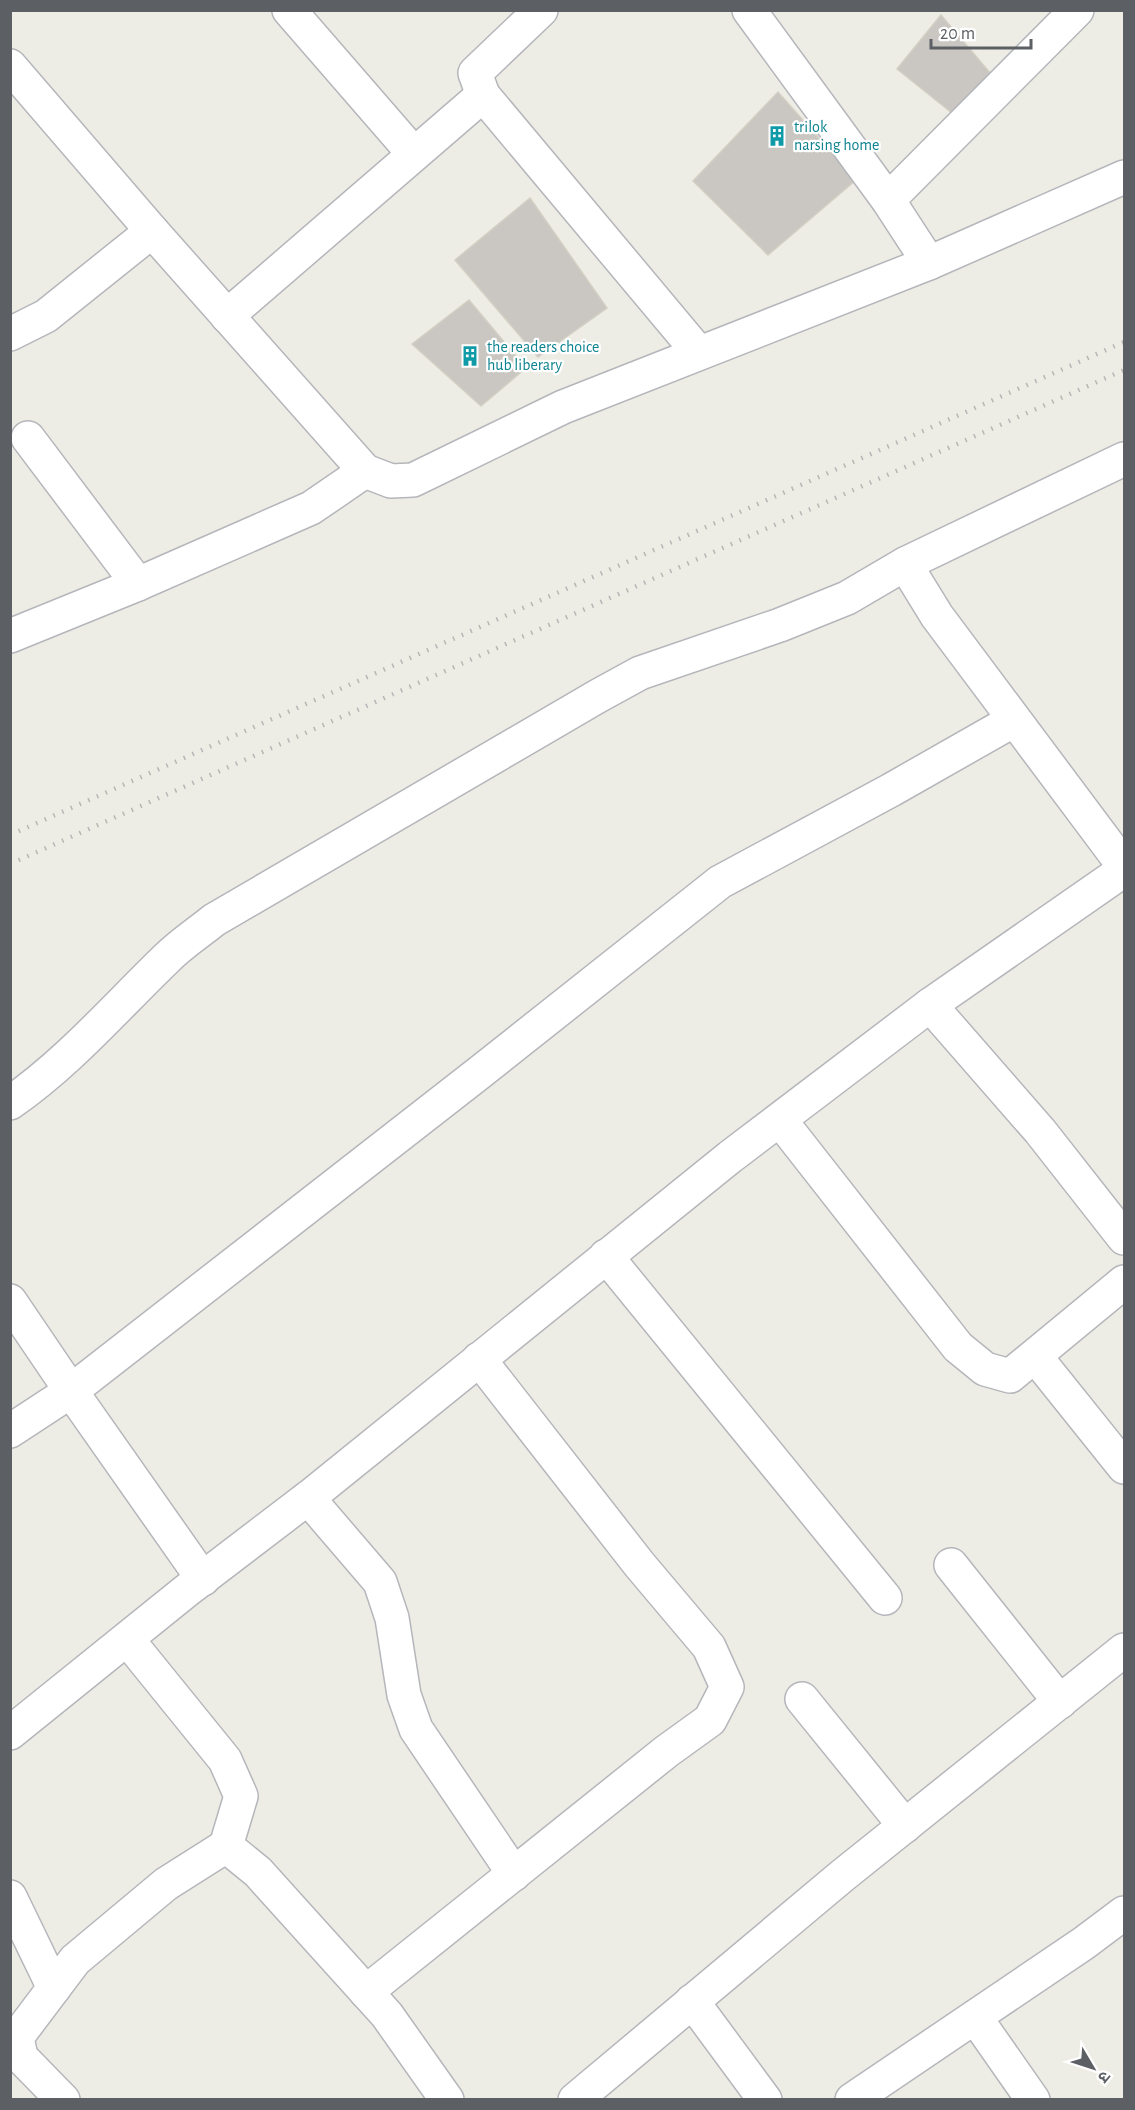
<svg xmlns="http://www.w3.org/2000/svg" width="1135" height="2110" viewBox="0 0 1135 2110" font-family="'Alegreya Sans','Noto Sans Devanagari',sans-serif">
<rect width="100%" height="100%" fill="#eeede5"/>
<g fill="#cac7c2" stroke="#d3cfc3" stroke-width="1.5">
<path d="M 941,15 L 991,74 L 952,113 L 897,69 Z"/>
<path d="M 778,92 L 856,180 L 768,255 L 693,181 Z"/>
<path d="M 530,198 L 607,308 L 538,357 L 455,260 Z"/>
<path d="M 469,300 L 526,368 L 481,406 L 412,344 Z"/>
</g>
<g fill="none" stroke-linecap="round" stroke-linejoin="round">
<g stroke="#b5b6bb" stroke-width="36">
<g id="minor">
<path d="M 289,10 L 414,154"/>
<path d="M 749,10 L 888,200 L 929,263"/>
<path d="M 10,66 L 152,231 L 365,471 L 391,481 L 413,480 L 563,407 L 929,263 L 1124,177"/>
<path d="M 483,95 L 475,73 L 541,10"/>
<path d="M 888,200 L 1077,10"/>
<path d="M 227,316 L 483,95 L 699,353"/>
<path d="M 10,334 L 46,316 L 152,231"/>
<path d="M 28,438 L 138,584"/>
<path d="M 905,564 L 937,616 L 1124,866"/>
<path d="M 10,636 L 138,584 L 311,508 L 365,471"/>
<path d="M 930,1005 L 1040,1131 L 1124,1238"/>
<path d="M 10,1103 C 69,1062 116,1007 167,958 C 181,944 198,933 214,920 L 598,696 L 640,673 L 780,625 L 847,598 L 905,564 L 1124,459"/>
<path d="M 780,1120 L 958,1347 L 985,1369 L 1010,1376 L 1124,1282"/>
<path d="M 606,1256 L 885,1598"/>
<path d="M 10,1301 L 71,1391 L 203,1579"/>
<path d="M 1035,1356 L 1124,1467"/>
<path d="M 10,1431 L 71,1391 L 479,1073 L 720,882 L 891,790 L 1014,720"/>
<path d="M 308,1498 L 380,1582 L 392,1618 L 404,1695 L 416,1729 L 514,1874"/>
<path d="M 951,1565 L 1060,1702"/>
<path d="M 127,1639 L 225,1760 L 241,1796 L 226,1846"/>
<path d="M 802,1699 L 905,1826"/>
<path d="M 10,1733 L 186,1591 L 313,1494 L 730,1157 L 930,1005 L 1124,870"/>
<path d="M 10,1897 L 54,1988"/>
<path d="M 366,1992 L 667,1751 L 710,1720 L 727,1687 L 709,1647 L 639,1564 L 479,1359"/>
<path d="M 692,2001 L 765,2100"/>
<path d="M 975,2017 L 1033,2100"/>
<path d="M 63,2100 L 21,2057 L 17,2037 L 75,1960 L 166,1884 L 226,1846 L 258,1872 L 387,2015 L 447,2100"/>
<path d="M 575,2100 L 842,1876 L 1124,1650"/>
<path d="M 852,2100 L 1084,1943 L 1124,1913"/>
</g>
</g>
<use href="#minor" stroke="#fff" stroke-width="33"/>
<g stroke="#b5b6b6" stroke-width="4.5" stroke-dasharray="1.5 8" stroke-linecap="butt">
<path d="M 10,835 L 1124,342"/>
<path d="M 10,864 L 1124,370"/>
</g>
</g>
<defs>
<g id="building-bare" transform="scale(1.62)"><path d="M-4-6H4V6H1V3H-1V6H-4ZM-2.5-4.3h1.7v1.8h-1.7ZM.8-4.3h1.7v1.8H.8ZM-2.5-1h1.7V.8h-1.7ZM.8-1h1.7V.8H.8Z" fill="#0f9aa8" stroke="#fff" stroke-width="2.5" paint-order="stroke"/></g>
</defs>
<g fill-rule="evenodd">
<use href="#building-bare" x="777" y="136"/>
<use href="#building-bare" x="470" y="356"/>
</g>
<g text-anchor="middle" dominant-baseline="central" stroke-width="4.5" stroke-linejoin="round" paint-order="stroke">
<g font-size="16" fill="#0d838f" stroke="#fff" text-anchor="start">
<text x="794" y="127">trilok<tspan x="794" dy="18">narsing home</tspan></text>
<text x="487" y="347">the readers choice<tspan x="487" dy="18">hub liberary</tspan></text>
</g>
</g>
<rect width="1135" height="2110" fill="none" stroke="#5c5f64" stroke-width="24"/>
<g transform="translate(1093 2068) rotate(129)" stroke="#ffffff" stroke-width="4.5" paint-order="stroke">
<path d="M0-4.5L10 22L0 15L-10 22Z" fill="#5c5f64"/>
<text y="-9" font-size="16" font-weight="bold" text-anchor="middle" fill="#5c5f64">उ</text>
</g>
<path d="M931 39v9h100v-9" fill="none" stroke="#5c5f64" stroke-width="3"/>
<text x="940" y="39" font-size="18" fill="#5c5f64" stroke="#ffffff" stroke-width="4.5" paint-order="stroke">20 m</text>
</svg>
